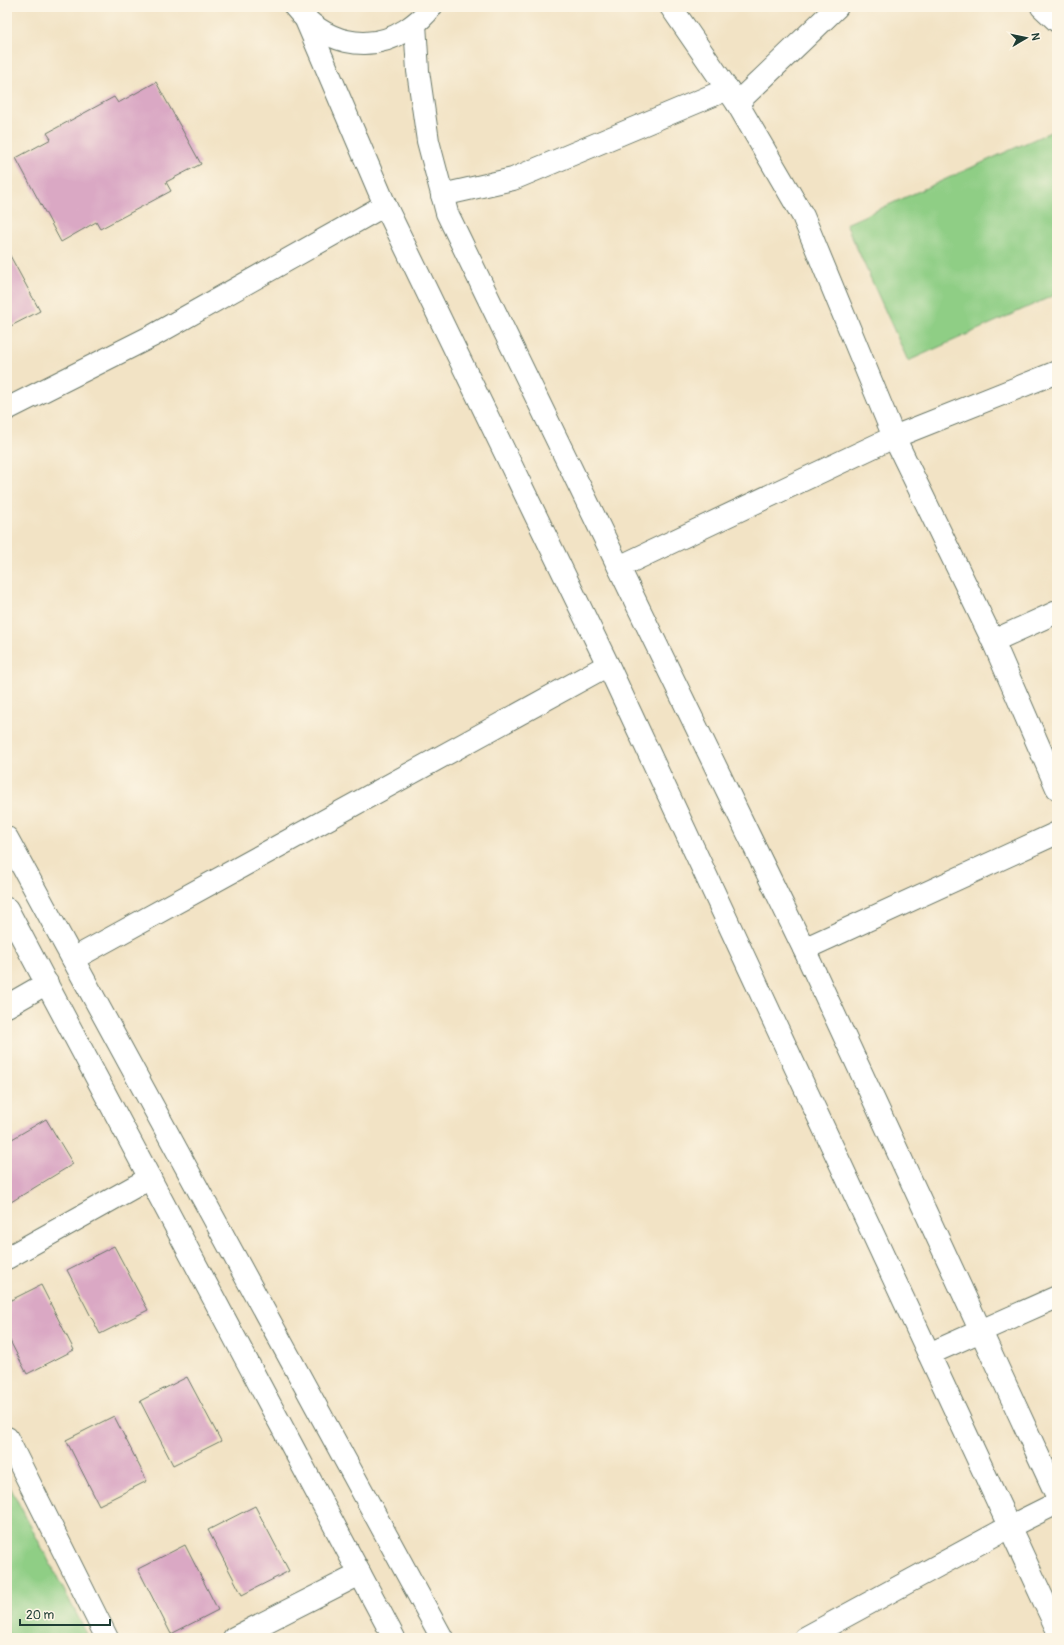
<svg xmlns="http://www.w3.org/2000/svg" width="1064" height="1645" viewBox="0 0 1064 1645" font-family="Pangolin,sans-serif">
<rect width="100%" height="100%" fill="#fcf5e5"/>
<filter id="ink" filterUnits="userSpaceOnUse"><feTurbulence type="fractalNoise" baseFrequency=".025" numOctaves="2"/><feDisplacementMap in="SourceGraphic" scale="8" xChannelSelector="R" yChannelSelector="G"/><feConvolveMatrix kernelMatrix="1 2 1 2 8 2 1 2 1" color-interpolation-filters="sRGB"/></filter>
<filter id="wash" filterUnits="userSpaceOnUse"><feTurbulence type="fractalNoise" baseFrequency=".012" numOctaves="4" result="noise"/><feDisplacementMap in="SourceGraphic" scale="16" xChannelSelector="R" yChannelSelector="G"/><feGaussianBlur stdDeviation="0.9" result="paint"/><feColorMatrix in="noise" values="0 0 0 0 0 0 0 0 0 0 0 0 0 0 0 0 0 1.4 0 .05"/><feComposite in="paint" operator="in"/></filter>
<g filter="url(#wash)">
<rect width="100%" height="100%" fill="#f2e3c5"/>
<g fill="#8fce85" stroke="#57865c">
<path d="M 1057,129 L 1057,294 L 908,361 L 846,224 Z"/>
<path d="M 7,1481 L 89,1638 L 7,1638 Z"/>
</g>
<g id="blocks">
<g fill="#daa8c4">
<path d="M 156,82 L 201,164 L 166,182 L 171,191 L 100,229 L 96,222 L 61,242 L 16,158 L 51,139 L 47,133 L 114,97 L 118,103 Z"/>
<path d="M 7,250 L 40,311 L 7,328 Z"/>
<path d="M 46,1119 L 73,1164 L 11,1202 L 7,1195 L 7,1142 Z"/>
<path d="M 114,1246 L 148,1310 L 100,1334 L 67,1270 Z"/>
<path d="M 41,1285 L 74,1350 L 27,1374 L 7,1335 L 7,1302 Z"/>
<path d="M 187,1377 L 221,1441 L 173,1465 L 140,1401 Z"/>
<path d="M 114,1416 L 147,1481 L 99,1505 L 66,1440 Z"/>
<path d="M 255,1506 L 289,1571 L 242,1595 L 208,1530 Z"/>
<path d="M 185,1545 L 218,1610 L 171,1634 L 138,1569 Z"/>
</g>
</g>
</g>
<g filter="url(#ink)">
<use href="#blocks" fill-opacity="0" stroke="#697767" stroke-width="1"/>
<g fill="none" stroke-linecap="round" stroke-linejoin="round">
<g stroke="#697767" stroke-width="24">
<g id="minor">
<path d="M 671,7 L 737,103 L 803,216 L 894,437 L 993,641 L 1057,788"/>
<path d="M 1042,7 L 1057,21"/>
<path d="M 306,20 L 385,205 L 608,665 L 1057,1629"/>
<path d="M 415,24 L 418,71 L 428,141 L 447,213 L 804,949 L 1057,1496"/>
<path d="M 737,103 L 837,7"/>
<path d="M 442,195 L 513,179 L 728,89"/>
<path d="M 7,409 L 154,335 L 385,205"/>
<path d="M 619,567 L 894,437 L 1057,372"/>
<path d="M 993,641 L 1057,612"/>
<path d="M 7,838 L 442,1638"/>
<path d="M 7,909 L 394,1638"/>
<path d="M 804,949 L 1057,833"/>
<path d="M 73,959 L 608,665"/>
<path d="M 7,1006 L 47,983"/>
<path d="M 7,1258 L 150,1178"/>
<path d="M 929,1354 L 1057,1297"/>
<path d="M 7,1438 L 107,1638"/>
<path d="M 234,1638 L 360,1574"/>
<path d="M 805,1638 L 1009,1527 L 1057,1503"/>
</g>
</g>
<g stroke="#697767" stroke-width="24">
<path id="major" d="M 295,7 C 323,42 367,55 406,30 C 415,24 425,16 431,7"/>
</g>
<use href="#minor" stroke="#fff" stroke-width="22"/>
<use href="#major" stroke="#fff" stroke-width="22"/>
</g>
</g>
<rect width="1064" height="1645" fill="none" stroke="#fcf5e5" stroke-width="24"/>
<g transform="translate(1026 38) rotate(81)" stroke="#fcf5e5" stroke-width="3" paint-order="stroke">
<path d="M0-3L7 15L0 10L-7 15Z" fill="#1f3d34"/>
<text y="-6" font-size="11" font-weight="bold" text-anchor="middle" fill="#1f3d34">N</text>
</g>
<path d="M20 1619v6h90v-6" fill="none" stroke="#1f3d34" stroke-width="2"/>
<text x="26" y="1619" font-size="12" fill="#1f3d34" stroke="#fcf5e5" stroke-width="3" paint-order="stroke">20 m</text>
</svg>
